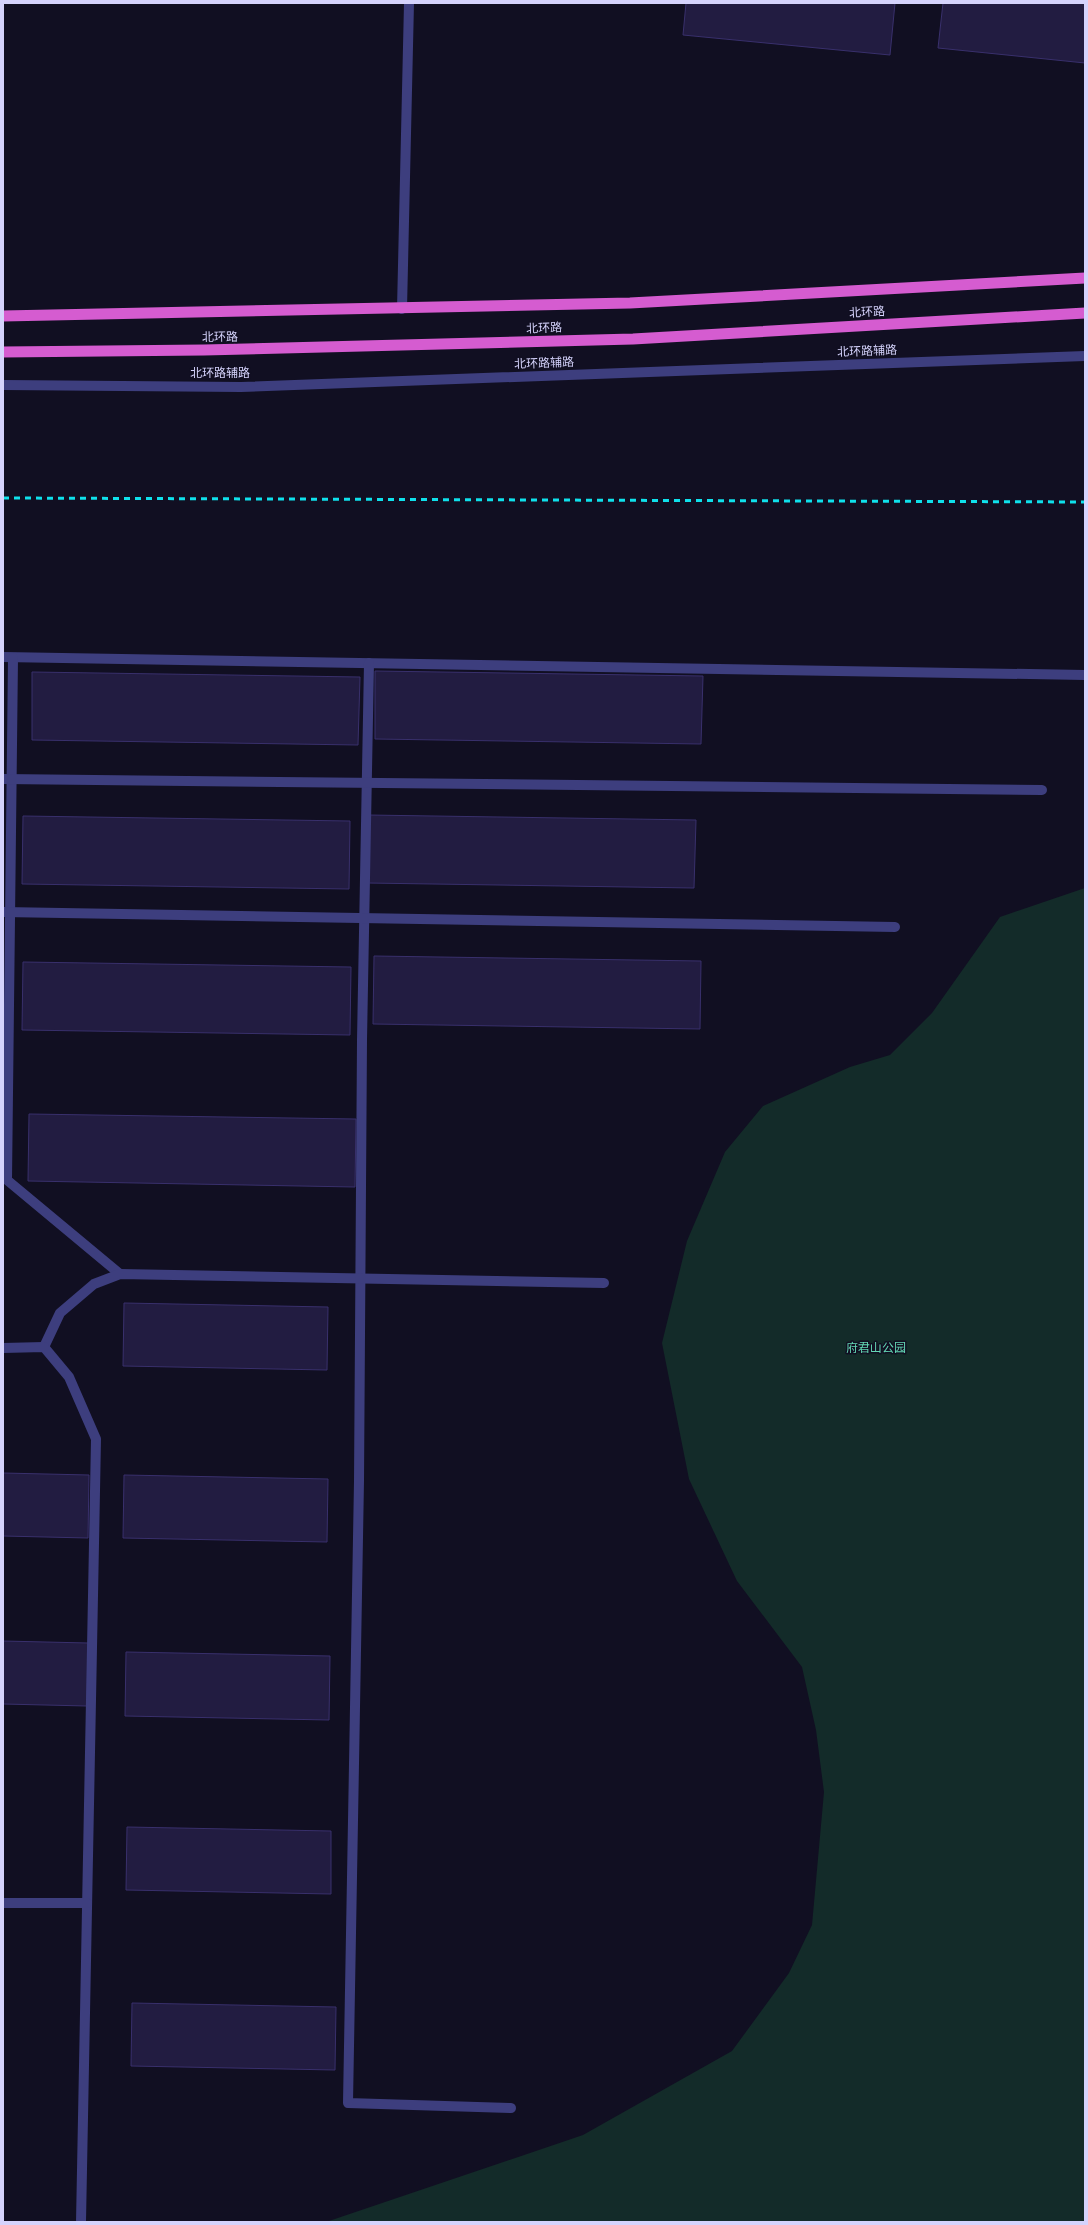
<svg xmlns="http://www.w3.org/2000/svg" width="1088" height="2225" viewBox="0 0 1088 2225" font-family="'Fira Sans Condensed','Noto Sans SC',sans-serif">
<rect width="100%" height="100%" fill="#110f22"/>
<path fill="#132b29" d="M 1085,888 L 1085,2222 L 326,2222 L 583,2135 L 732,2051 L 789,1973 L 812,1925 L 824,1792 L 816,1730 L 802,1667 L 737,1581 L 689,1479 L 662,1343 L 687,1241 L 725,1152 L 763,1106 L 850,1067 L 890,1055 L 932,1013 L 1000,917 Z"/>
<g fill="#221c41" stroke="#39306c">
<path d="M 686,3 L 895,3 L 890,55 L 683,35 Z"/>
<path d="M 943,3 L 1085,3 L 1085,63 L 938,48 Z"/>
<path d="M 375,671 L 703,676 L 701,744 L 375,739 Z"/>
<path d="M 32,672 L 360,677 L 358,745 L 32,740 Z"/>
<path d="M 368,815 L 696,820 L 694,888 L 367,883 Z"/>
<path d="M 23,816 L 350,821 L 349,889 L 22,884 Z"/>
<path d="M 374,956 L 701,961 L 700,1029 L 373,1024 Z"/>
<path d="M 23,962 L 351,967 L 350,1035 L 22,1030 Z"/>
<path d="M 29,1114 L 356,1119 L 355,1187 L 28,1181 Z"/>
<path d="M 124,1303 L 328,1307 L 327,1370 L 123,1366 Z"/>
<path d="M 3,1473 L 89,1475 L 88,1538 L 3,1536 Z"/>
<path d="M 124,1475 L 328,1479 L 327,1542 L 123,1538 Z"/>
<path d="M 3,1641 L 88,1643 L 87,1706 L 3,1704 Z"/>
<path d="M 126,1652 L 330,1656 L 329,1720 L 125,1716 Z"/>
<path d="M 127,1827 L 331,1831 L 331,1894 L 126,1890 Z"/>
<path d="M 132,2003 L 336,2007 L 335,2070 L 131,2066 Z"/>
</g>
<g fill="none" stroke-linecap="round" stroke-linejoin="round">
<g stroke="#3d3e7e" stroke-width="10">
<path d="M 402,309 L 409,3"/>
<path d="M 3,385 L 241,387 L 1085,356"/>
<path d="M 3,657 L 1085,675"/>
<path d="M 13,658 L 7,1180 L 120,1274"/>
<path d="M 369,663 L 362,1040 L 359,1481 L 348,2103 L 511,2108"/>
<path d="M 3,779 L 1042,790"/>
<path d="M 3,912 L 895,927"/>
<path d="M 44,1347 L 60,1313 L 94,1284 L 120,1274 L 604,1283"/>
<path d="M 3,1348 L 44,1347 L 69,1377 L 96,1439 L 81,2222"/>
<path d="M 3,1903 L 87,1903"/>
</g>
<g stroke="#d55cd0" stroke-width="11">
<path d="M 3,316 L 630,303 L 1085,278"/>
<path d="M 3,352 L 204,350 L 633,339 L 1085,313"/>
</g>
<path stroke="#0fe1ec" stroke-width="3" stroke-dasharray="6 5" stroke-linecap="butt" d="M 3,498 L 1085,502"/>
</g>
<g text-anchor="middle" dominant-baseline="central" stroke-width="3" stroke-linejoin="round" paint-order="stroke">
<g font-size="12" fill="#d5d3fc" stroke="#110f22">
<text transform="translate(867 312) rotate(-3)">北环路</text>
<text transform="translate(544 328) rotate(-2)">北环路</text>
<text transform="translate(220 337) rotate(-1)">北环路</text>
<text transform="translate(867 351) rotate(-2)">北环路辅路</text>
<text transform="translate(544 363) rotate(-2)">北环路辅路</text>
<text x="220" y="373">北环路辅路</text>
</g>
<g font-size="12" fill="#63d7b4" stroke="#110f22">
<text x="876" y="1348">府君山公园</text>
</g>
</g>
<rect width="1088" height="2225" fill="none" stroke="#d5d3fc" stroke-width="8"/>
</svg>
